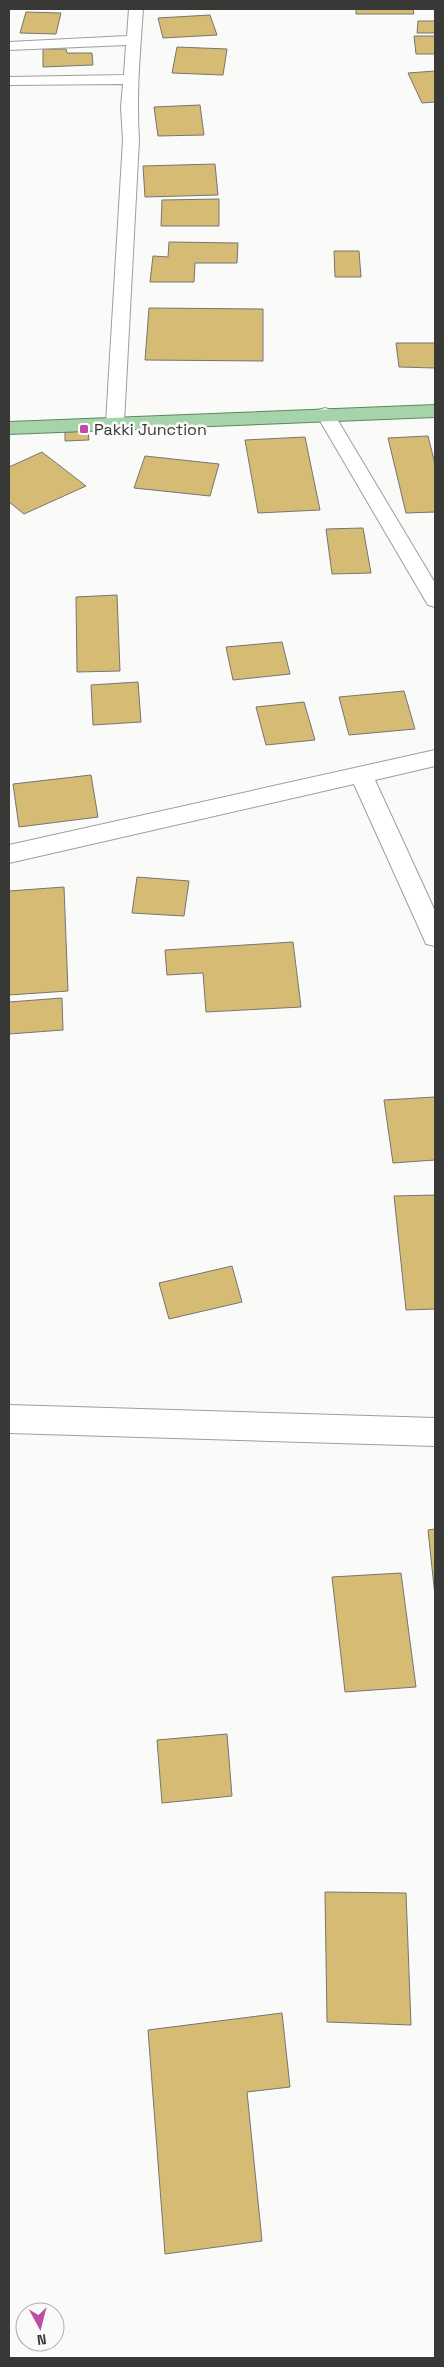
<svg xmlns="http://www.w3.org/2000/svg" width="444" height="2367" viewBox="0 0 444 2367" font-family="'Space Grotesk',sans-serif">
<rect width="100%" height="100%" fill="#fafbf8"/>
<g fill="#d6bb74" stroke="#767572">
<path d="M 356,9 L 413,9 L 414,14 L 356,14 Z"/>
<path d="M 26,12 L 61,13 L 56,34 L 20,33 Z"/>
<path d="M 210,15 L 217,35 L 163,38 L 158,18 Z"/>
<path d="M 418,21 L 435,21 L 435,33 L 417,33 Z"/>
<path d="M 414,36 L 435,36 L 435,54 L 416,54 Z"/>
<path d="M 177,47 L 227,49 L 223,75 L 172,73 Z"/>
<path d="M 43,49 L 66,49 L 67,53 L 92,53 L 93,65 L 43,67 Z"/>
<path d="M 435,71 L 435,102 L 422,103 L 408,73 Z"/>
<path d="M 200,105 L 204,135 L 158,136 L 154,107 Z"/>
<path d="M 215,164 L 218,195 L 145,197 L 143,166 Z"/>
<path d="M 219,199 L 219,226 L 161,226 L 162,200 Z"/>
<path d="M 169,242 L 238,243 L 237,263 L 195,263 L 194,282 L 150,282 L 153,256 L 168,257 Z"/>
<path d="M 334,251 L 359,251 L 361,277 L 335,277 Z"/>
<path d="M 149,308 L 263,309 L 263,361 L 145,360 Z"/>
<path d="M 396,343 L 435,343 L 435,368 L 399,367 Z"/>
<path d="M 88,431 L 89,440 L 65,441 L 65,432 Z"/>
<path d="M 428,436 L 435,464 L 435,512 L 406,513 L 388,438 Z"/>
<path d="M 305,437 L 320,510 L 258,513 L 245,440 Z"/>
<path d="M 42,452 L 86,486 L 24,514 L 9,502 L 9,467 Z"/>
<path d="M 145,456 L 219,464 L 210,496 L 134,488 Z"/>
<path d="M 363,528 L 371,573 L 332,574 L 326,529 Z"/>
<path d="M 117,595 L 120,671 L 77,672 L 76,597 Z"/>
<path d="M 282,642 L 290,674 L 233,680 L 226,647 Z"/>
<path d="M 138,682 L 141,722 L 93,725 L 91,685 Z"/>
<path d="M 404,691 L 415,729 L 349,735 L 339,697 Z"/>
<path d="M 304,702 L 315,740 L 266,745 L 256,707 Z"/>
<path d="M 91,775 L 98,817 L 19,827 L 13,784 Z"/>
<path d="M 137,877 L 189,881 L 184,916 L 132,913 Z"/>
<path d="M 64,887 L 68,991 L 9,995 L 9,891 Z"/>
<path d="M 293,942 L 301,1007 L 206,1012 L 203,973 L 167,975 L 165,950 Z"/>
<path d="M 62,998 L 63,1030 L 9,1034 L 9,1002 Z"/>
<path d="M 435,1097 L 435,1160 L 393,1163 L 384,1100 Z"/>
<path d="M 435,1195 L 435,1309 L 406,1310 L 394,1196 Z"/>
<path d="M 232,1266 L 242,1302 L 169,1319 L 159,1283 Z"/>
<path d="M 435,1529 L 435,1596 L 428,1530 Z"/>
<path d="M 401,1573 L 416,1687 L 345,1692 L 332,1577 Z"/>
<path d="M 227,1734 L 232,1796 L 162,1803 L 157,1740 Z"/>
<path d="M 325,1892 L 406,1893 L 411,2025 L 327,2022 Z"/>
<path d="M 282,2013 L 290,2087 L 247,2092 L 262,2241 L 165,2254 L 148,2030 Z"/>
</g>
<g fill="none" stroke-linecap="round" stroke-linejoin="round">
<g stroke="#9e9e9c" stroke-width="2">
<g id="street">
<path d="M 129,9 L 143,9 C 140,53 136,95 139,140 L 124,423 L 122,427 L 108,427 L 106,423 L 123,140 L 121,107 L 123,84 L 9,85 L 9,77 L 124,75 L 126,45 L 9,50 L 9,42 L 127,36 Z"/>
<path d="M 325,408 L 332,410 L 334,414 L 435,583 L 435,607 L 428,605 L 425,600 L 316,414 L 318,410 Z"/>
<path d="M 435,750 L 435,766 L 375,780 L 435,911 L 435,946 L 426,944 L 423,937 L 354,784 L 9,863 L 9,845 Z"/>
<path d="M 9,1405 L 435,1418 L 435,1446 L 9,1433 Z"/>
</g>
</g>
<g stroke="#5a895d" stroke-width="2">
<path id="primary" d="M 435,405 L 435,417 L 9,434 L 9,422 Z"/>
</g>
<use href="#street" fill="#fff" fill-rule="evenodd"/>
<use href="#primary" fill="#a7d3aa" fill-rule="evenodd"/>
</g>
<rect fill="#bf4ca6" stroke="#fafbf8" stroke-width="2" x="79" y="424" width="10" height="10" rx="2.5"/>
<g text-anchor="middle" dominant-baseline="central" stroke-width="5" stroke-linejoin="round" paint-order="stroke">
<g font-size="16" fill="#383837" stroke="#fafbf8" text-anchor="start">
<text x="94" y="429">Pakki Junction</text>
</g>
</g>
<rect width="444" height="2367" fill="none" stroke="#383837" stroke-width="20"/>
<g transform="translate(40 2327) rotate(173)"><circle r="24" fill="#fafbf8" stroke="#acadab"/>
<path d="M0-4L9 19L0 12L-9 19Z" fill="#bf4ca6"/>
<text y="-8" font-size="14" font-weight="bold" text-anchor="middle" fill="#383837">N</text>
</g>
</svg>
